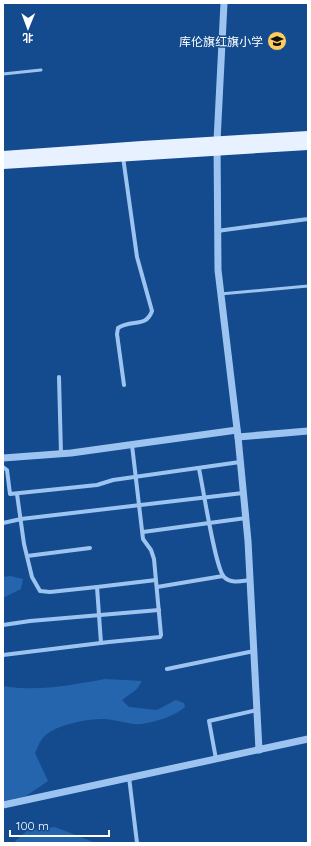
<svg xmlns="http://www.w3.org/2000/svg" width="311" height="846" viewBox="0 0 311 846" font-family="Quicksand,'Noto Sans SC',sans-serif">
<rect width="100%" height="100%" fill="#134b8e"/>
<g fill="#2565ad">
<path d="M 10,576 L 23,579 L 21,589 L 3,598 L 3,577 Z"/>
<path d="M 105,679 L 142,681 L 137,689 L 122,700 L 129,707 L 157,710 L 176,700 L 184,703 L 185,707 C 175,716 155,722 142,724 C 130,725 118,720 105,719 C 87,719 54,724 42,739 C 39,743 37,749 35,753 L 48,781 L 26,796 L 3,801 L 3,686 C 37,692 72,685 105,679 Z"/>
<path d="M 55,827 L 96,843 L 13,843 L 27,831 Z"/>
</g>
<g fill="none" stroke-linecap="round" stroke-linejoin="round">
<g stroke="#9dc4f1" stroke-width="3">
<path d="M 3,74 L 41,70"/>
<path d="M 220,294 L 308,286"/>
</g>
<g stroke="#9dc4f1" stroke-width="4">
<path d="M 123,157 L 137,257 L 152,311 C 146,328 132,319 118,328 L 117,334 L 124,385"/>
<path d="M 217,231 L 308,219"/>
<path d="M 59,377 L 61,454"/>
<path d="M 3,467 L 7,470 L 10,494 L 97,485 L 113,480 L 240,462"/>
<path d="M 199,469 C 203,486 215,568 224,577 C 231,584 242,581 250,580"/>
<path d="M 17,494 L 24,544 L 32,577 L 40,591 L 50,592 L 97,587 L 156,580"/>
<path d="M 3,523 L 21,519 L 243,493"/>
<path d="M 143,532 L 246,518"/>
<path d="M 27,556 L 90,548"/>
<path d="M 97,587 L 101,643"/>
<path d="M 157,587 L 223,576"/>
<path d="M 3,625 L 30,621 L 159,610"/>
<path d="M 3,655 L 109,642 L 160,637 L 161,635 L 154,559 L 151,550 L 143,539 L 132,445"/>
<path d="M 167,669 L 254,651"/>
<path d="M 216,759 L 209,721 L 257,710"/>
<path d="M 129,777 L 137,843"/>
</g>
<g stroke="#9dc4f1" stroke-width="7">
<path d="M 224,3 L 217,141 L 218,270 L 238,437 L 248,541 L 259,750"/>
<path d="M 238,437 L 308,431"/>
<path d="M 3,458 L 71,453 L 237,430"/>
<path d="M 3,805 L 308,739"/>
</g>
<g stroke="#e7f1ff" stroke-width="10">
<path d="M 3,156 L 142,146 L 308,136"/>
<path d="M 3,164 L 308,145"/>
</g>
</g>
<defs>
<g id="school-disc" transform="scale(1)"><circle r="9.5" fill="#ffcd5d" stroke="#134b8e"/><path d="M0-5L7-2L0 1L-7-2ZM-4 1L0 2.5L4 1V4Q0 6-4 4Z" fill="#111"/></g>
</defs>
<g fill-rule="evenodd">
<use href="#school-disc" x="277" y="41"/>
</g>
<g text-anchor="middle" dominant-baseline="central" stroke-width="3" stroke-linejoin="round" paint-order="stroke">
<g font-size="12" fill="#fff" stroke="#134b8e" text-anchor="end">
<text x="263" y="41">库伦旗红旗小学</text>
</g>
</g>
<rect width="311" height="846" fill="none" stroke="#ffffff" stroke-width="8"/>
<g transform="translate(28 28) rotate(181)" stroke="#134b8e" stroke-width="3" paint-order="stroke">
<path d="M0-3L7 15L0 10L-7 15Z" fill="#ffffff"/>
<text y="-6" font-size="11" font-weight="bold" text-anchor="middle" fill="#ffffff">北</text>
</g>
<path d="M10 830v6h99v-6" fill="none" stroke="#ffffff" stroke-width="2"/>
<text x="16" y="830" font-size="12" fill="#ffffff" stroke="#134b8e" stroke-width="3" paint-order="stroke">100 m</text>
</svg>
